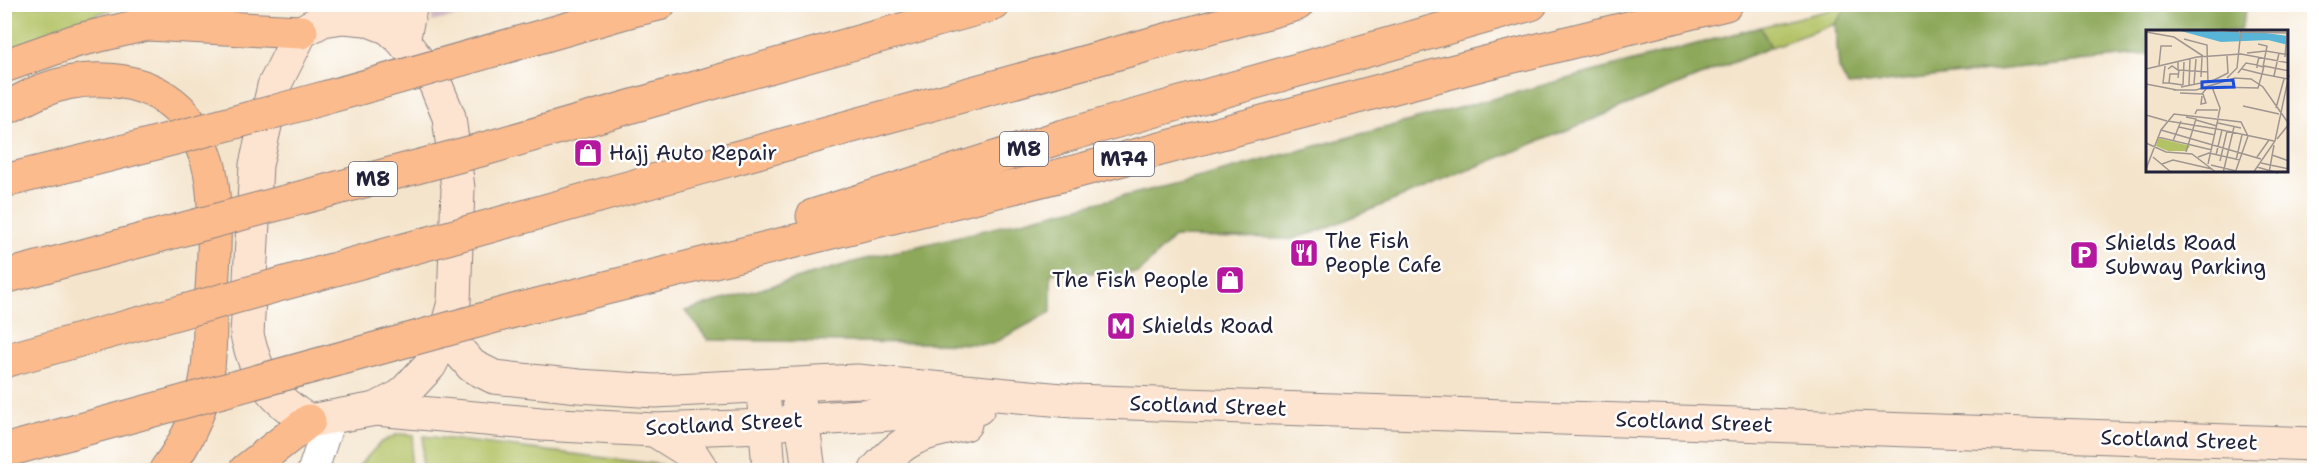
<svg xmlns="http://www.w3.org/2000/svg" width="2319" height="475" viewBox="0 0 2319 475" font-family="'Shantell Sans',sans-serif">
<rect width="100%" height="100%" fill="#fff"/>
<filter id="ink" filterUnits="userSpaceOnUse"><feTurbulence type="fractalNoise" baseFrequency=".0167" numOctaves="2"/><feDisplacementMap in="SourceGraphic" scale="12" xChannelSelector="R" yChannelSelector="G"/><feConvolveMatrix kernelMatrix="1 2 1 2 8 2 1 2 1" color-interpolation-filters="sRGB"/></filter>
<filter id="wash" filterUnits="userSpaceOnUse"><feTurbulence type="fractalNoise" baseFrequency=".008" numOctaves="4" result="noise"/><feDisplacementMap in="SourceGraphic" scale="24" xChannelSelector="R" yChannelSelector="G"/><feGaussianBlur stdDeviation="1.35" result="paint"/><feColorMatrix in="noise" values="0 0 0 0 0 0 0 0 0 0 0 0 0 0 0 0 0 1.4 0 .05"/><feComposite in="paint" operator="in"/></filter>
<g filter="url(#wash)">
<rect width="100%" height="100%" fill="#f4e4cb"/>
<path fill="#d2bdc6" d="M 432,5 L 432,4 L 507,5 L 432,22 Z"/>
<g fill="#b2c265" stroke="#6a7250" stroke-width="1.5">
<path d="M 22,5 L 121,5 L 5,52 L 5,13 Z"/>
<path d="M 1850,5 L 1835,24 L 1771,47 L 1760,27 Z"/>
<path d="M 398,434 L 414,435 L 409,470 L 355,470 L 380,443 Z"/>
<path d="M 424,436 L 663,465 L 665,470 L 421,470 Z"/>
</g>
<g fill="#8da85a" stroke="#58654a" stroke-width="1.5">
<path d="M 1850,4 L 2248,4 L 2248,5 L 2240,31 L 2148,32 L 2148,54 L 1848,86 L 1839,68 L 1835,24 Z"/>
<path d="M 1760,27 L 1771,47 L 1316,232 L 1292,239 L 1174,237 L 1139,273 L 1051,273 L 1051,312 L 992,344 L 708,340 L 685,311 L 861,260 L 1178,183 Z"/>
</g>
</g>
<g filter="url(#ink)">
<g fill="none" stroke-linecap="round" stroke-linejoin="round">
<g stroke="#8b8383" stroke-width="32">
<path id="street" d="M 313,470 L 330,419"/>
</g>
<g stroke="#8b8383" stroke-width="35">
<g id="secondary">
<path d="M 343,17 L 366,19 L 389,28 L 403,41 L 435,83 L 449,117 L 458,188 L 454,302 L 445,335 L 430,365 L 401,396 L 376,409 L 309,421 C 272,399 257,378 247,335 L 256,165 L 274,86 L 301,32 L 323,20 Z"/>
<path d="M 403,41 L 411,4"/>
<path d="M 445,335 L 472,366 L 494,377 L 579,386 L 655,391 L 857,381 L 1073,401 L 2314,444"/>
<path d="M 799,399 L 809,470"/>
<path d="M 764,404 L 769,470"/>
<path d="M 376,409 L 541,424 L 654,430 L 765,426 L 802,420 L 978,408"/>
<path d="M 654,430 L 691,453 L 702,470"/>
<path d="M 876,470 C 906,436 922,433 965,424"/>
</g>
</g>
<g stroke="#8b8383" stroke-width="35">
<g id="highway">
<path d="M 629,11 L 659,4"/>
<path d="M 4,66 L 75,41 L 147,24 L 301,32"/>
<path d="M 740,75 L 994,4"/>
<path d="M 4,109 C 17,103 29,96 41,91 C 85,73 143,75 179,109 C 190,119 201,143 206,157 C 219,191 214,265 211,302 C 209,326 211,351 207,375 C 202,410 187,442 166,470"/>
<path d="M 732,159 L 1297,4"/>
<path d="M 813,216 L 1064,136 L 1531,4"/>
<path d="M 521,309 L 1074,172 L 1485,63 L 1726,4"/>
<path d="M 246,470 L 309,421"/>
</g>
</g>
<use href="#street" stroke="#fff" stroke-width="30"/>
<use href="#secondary" stroke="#fde4d1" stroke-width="33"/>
<use href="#highway" stroke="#fbbb8d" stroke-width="33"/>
<g stroke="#8b8383" stroke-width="35" stroke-linecap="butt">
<g id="highway-bridge">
<path d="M 4,181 C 214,131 422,71 629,11"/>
<path d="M 4,277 L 484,149 L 740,75"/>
<path d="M 4,361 L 732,159"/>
<path d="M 4,451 L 521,309"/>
</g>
</g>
<use href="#highway-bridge" stroke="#fbbb8d" stroke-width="33"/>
</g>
</g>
<defs>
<g id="shop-square" transform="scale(1.5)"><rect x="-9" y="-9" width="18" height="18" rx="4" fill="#b5179e" stroke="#fff"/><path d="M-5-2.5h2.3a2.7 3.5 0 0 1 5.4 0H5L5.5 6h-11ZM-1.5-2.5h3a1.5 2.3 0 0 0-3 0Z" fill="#fff"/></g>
<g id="restaurant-square" transform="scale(1.5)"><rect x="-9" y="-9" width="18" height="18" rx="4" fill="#b5179e" stroke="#fff"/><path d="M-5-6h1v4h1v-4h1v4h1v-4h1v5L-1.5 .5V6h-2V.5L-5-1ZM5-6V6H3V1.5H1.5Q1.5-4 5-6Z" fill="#fff"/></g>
<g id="parking-square" transform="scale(1.5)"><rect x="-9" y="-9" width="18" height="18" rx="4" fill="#b5179e" stroke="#fff"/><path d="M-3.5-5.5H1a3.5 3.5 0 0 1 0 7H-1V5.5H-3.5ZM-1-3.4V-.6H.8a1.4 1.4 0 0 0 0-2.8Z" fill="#fff"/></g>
<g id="metro-square" transform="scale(1.5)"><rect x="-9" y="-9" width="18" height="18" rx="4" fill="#b5179e" stroke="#fff"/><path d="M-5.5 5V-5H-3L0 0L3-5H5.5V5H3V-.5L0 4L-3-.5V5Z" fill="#fff"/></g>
</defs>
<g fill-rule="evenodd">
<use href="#shop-square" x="588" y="153"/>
<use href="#restaurant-square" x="1304" y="253"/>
<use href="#parking-square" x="2084" y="255"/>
<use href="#shop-square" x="1230" y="280"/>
<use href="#metro-square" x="1121" y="326"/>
</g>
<g text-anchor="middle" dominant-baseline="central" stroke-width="5" stroke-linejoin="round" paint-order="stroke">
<g fill="#fff" stroke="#646476" stroke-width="1.5">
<rect x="1000" y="132" width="48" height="34" rx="4.5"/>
<rect x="1094" y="142" width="60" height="34" rx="4.5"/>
<rect x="349" y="162" width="48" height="34" rx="4.5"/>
</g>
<g font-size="20" font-weight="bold" fill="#22223b">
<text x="1024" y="149">M8</text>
<text x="1124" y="159">M74</text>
<text x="373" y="179">M8</text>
</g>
<g font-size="21" fill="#22223b" stroke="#fff" text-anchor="start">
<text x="609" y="153">Hajj Auto Repair</text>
<text x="1325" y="241">The Fish<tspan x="1325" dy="24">People Cafe</tspan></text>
<text x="2105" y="243">Shields Road<tspan x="2105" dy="24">Subway Parking</tspan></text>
<text x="1209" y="280" text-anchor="end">The Fish People</text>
<text x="1142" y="326">Shields Road</text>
</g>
<g font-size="21" fill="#22223b" stroke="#fff">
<text transform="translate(1208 406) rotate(2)">Scotland Street</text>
<text transform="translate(1694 422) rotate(2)">Scotland Street</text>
<text transform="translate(724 424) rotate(-3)">Scotland Street</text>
<text transform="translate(2179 440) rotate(2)">Scotland Street</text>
</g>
</g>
<g transform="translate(2146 30)">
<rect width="142" height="142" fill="#f4e4cb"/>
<path d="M 12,108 L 44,116 L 40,121 L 22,121 L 10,116 Z" fill="#b2c265"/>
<path d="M 31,0 L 120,3 L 142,6 L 142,15 L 122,10 L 75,12 Z" fill="#59b5d7"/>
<path fill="none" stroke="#a09691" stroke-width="1.5" d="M 73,0 L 93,2M 0,2 L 28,7 L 57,26M 95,2 L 143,3M 38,9 L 61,15 L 62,53M 101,23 L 120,21 L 143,25M 139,27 L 141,3M 13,35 L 15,16 L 26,16M 19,36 L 17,53 L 23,53M 111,38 L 111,35 L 117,37 L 121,16 L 112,14M 0,39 L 51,27 L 95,24 L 143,33M 22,39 L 26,36 L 32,40 L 32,32M 96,39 L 116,44M 92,43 L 100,33 L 111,35 L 113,27M 32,44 L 24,44 L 23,53 L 37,55M 128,46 L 133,23M 55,47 L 56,27M 32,48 L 33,40 L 62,42M 81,48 L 91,38 L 95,0M 142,49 L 116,44 L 118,36 L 143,41M 64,52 L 82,43 L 81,26M 0,54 L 31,60M 48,54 L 50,29M 37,55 L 38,32M 43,55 L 44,29M 35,57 L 60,52M 66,57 L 74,78 L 72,88M 69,57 L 112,58 L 116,44M 27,60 L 50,60 L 89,48 L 105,49 L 117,57 L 143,94M 34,63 L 56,64 L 60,59M 56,66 L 55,74 L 60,73 L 57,64M 97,76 L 133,84M 130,78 L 138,49M 49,84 L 51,80 L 72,80M 0,85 L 21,91M 50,90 L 71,96M 22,91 L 71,99M 72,93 L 95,98M 33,97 L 69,105M 71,99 L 128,111M 15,100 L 115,129M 12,107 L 66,120M 131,109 L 143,94M 27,111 L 35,91M 0,113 L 20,122 L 46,124 L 71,143M 40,122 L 50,89 L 40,87M 70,125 L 76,100M 126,125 L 143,131M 7,127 L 26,143M 52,127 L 63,123 L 94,130M 111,127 L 123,110M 90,130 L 96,105M 74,131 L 81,101M 115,133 L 143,139M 16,134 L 27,130 L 66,139M 62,134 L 72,89M 65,135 L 90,141M 111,137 L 132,143M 0,139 L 15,100 L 28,84 L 95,92 L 102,106M 77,143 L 88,97M 89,143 L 102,106M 107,143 L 129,111 L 143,45M 123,143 L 128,115"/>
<path fill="#1d4ed8" fill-opacity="0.15" stroke="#1d4ed8" stroke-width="3" d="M 87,50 L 88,57 L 56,58 L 56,52 Z"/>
<rect width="142" height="142" fill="none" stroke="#22223b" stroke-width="3"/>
</g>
<rect width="2319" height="475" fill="none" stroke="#fff" stroke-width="24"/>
</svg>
